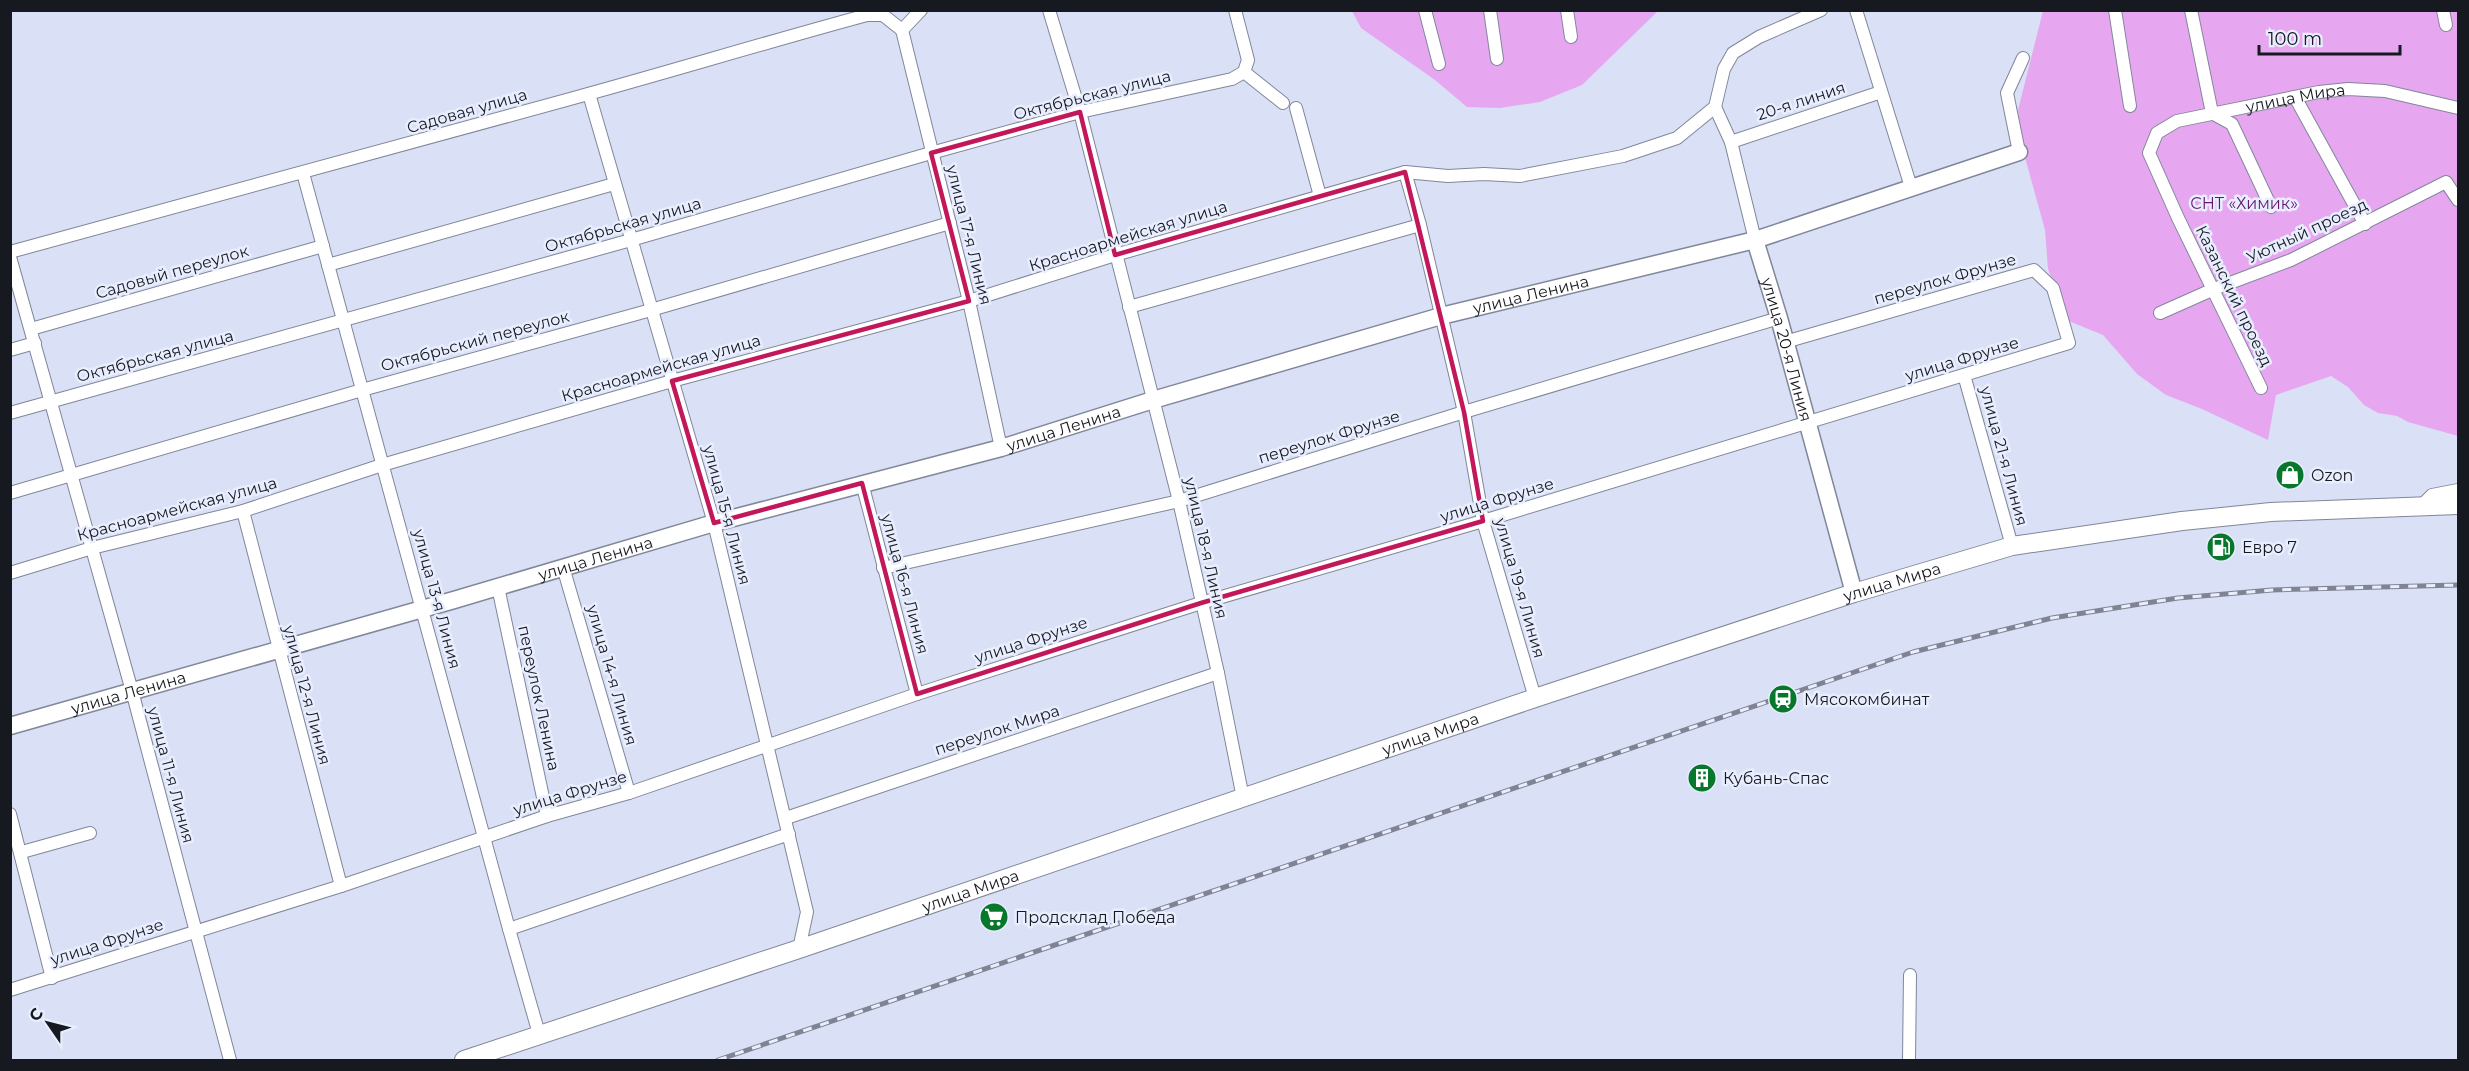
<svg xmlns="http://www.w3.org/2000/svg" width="2469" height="1071" viewBox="0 0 2469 1071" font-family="Montserrat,sans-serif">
<rect width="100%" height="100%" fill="#dae0f5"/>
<g fill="#e7a7f0">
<path d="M 1352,11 L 1658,11 L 1582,85 L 1540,102 L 1500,108 L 1467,107 L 1435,80 L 1361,28 Z"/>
<path d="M 2043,11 L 2458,11 L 2458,436 L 2408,422 L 2397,416 L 2378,413 L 2364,405 L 2348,387 L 2331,376 L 2276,395 L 2268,440 L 2202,409 L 2166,395 L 2137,374 L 2103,335 L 2066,320 L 2048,269 L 2045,230 L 2023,150 L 2018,110 Z"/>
</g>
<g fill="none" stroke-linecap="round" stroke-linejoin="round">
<g stroke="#81879a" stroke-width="14">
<g id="street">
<path d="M 1049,10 L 1080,112 L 1179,501 L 1218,673 L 1243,798"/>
<path d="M 1425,10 L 1439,64"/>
<path d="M 1490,10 L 1497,59"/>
<path d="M 1567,10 L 1571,37"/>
<path d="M 1856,10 L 1911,187"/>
<path d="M 2115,10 L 2130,106"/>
<path d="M 2191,10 L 2212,113 L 2232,124 L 2271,207"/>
<path d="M 2443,10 L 2446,25"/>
<path d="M 902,30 L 969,301 L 1001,448"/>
<path d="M 1244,72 L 1283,103"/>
<path d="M 589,94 L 714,523 L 807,912 L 799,949"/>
<path d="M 2295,97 L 2365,224"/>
<path d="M 1715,107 L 1731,142 L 1755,240"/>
<path d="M 1296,108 L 1320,196"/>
<path d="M 1731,142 L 1881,92"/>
<path d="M 2019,152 L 2007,93 L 2023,58"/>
<path d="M 1405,172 L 1420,225 L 1464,412 L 1483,521 L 1535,698"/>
<path d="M 303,173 L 509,929 L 539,1034"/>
<path d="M 10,252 C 197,201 384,151 570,99 C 669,72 767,42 867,15 L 883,15 L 902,30 L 921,10"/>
<path d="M 10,257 L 132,691 L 230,1060"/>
<path d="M 328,265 L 614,184"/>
<path d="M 1129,307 L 1420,225"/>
<path d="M 2160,313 L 2214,289 L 2291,260 L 2446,182 L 2458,200"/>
<path d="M 31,329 L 323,246"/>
<path d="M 10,350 L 35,343"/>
<path d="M 1964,375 L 2012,546"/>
<path id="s1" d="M 2261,388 L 2178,218 L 2149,153 L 2157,133 L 2177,121 L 2319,92 L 2348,89 L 2385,91 L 2458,108"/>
<path d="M 10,413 L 631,240 L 931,153 L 1080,112 L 1232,79 L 1244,72 L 1248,60 L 1235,10"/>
<path d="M 862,483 L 917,694"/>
<path d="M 10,493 L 362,390 L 651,310 L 950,223"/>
<path d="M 2419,508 L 2432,495 L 2458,490"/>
<path d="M 243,511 L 341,886"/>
<path d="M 563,567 L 629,793"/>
<path d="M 883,568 L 1179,501 L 1464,412 L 1779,318"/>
<path d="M 10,573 L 92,548 L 243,511 L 382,465 L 672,381 L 969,301 L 1115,255 L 1405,172 L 1448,176 L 1484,174 L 1520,176 L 1623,156 L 1677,138 L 1715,107 L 1724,69 L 1733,53 L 1759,37 L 1821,10"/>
<path d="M 498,587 L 547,816"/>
<path d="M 10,814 L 52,978"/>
<path d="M 786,818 L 1218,673"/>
<path d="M 22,852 L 90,833"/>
<path d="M 509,929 L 789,834"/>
<path d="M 10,990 L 341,886 L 547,816 L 629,793 L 917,694 L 1201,603 L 1483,521 L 2069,343 L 2053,288 L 2034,270 L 1785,342"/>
<path d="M 1909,1060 L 1910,975"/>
</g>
</g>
<g stroke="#81879a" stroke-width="19">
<g id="secondary">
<path id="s2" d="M 1755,240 L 1779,318 L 1854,593"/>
<path id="s3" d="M 10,726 L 454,600 L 714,523 L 1001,448 L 1153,400 L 1441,316 L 1755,240 L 2019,152"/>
</g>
</g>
<g stroke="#81879a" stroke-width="20">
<g id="primary">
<path id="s4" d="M 464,1060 L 799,949 L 1535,698 L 1854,593 L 2012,546 L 2182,521 L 2271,512 L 2458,505"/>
</g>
</g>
<use href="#street" stroke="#fff" stroke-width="12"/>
<use href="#secondary" stroke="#fff" stroke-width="16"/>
<use href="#primary" stroke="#fff" stroke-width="18"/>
<g stroke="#808492" stroke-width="5">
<path id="rail" d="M 718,1060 L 1913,652 L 2052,618 L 2178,598 L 2272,590 L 2458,585"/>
</g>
<use href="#rail" stroke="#e9eeff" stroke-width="3" stroke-dasharray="9" stroke-linecap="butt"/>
</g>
<path fill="none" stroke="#c2185b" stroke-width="4.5" stroke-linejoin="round" d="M 1080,112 L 1115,255 L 1405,172 L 1464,412 L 1483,521 L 1201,603 L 917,694 L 862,483 L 714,523 L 672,381 L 969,301 L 931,153 Z"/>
<defs>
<g id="shop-disc" transform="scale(1.5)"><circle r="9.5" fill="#06772b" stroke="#e9eeff"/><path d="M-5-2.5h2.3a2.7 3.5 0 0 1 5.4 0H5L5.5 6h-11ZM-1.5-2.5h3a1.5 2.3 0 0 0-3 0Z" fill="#fff"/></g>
<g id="fuel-disc" transform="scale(1.5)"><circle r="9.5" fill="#06772b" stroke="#e9eeff"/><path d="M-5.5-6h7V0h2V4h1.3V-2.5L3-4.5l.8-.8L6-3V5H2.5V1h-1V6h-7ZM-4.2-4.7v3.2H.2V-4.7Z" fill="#fff"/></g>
<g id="station-disc" transform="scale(1.5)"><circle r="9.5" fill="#06772b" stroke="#e9eeff"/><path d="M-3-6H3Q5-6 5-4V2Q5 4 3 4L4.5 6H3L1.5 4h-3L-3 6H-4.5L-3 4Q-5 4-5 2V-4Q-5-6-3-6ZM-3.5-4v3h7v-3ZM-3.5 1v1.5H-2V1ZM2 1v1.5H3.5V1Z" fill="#fff"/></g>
<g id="building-disc" transform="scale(1.5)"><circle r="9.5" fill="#06772b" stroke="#e9eeff"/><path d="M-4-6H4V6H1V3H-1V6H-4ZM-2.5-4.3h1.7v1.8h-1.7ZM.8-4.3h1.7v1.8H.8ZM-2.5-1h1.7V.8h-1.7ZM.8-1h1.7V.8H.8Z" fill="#fff"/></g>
<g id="supermarket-disc" transform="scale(1.5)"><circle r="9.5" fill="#06772b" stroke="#e9eeff"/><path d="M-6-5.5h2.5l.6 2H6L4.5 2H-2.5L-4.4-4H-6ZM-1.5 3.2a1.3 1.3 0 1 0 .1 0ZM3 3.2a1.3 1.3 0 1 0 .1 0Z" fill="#fff"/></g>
</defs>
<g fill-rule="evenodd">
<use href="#shop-disc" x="2290" y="475"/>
<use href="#fuel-disc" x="2221" y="547"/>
<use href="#station-disc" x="1783" y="699"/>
<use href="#building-disc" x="1702" y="778"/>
<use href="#supermarket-disc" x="994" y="917"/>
</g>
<g text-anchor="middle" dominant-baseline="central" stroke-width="5" stroke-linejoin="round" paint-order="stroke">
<g font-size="16" fill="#171920" stroke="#e9eeff">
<text transform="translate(1092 95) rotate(-14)">Октябрьская улица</text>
<text stroke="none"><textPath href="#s1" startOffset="426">улица Мира</textPath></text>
<text transform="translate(1801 101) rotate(-18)">20-я линия</text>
<text transform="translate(467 111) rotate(-16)">Садовая улица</text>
<text transform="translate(623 225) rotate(-16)">Октябрьская улица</text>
<text transform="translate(2307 231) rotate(-25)">Уютный проезд</text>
<text transform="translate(969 235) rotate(76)">улица 17-я Линия</text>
<text transform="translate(1128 236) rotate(-17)">Красноармейская улица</text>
<text transform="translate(172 272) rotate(-16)">Садовый переулок</text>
<text transform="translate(1945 279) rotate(-16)">переулок Фрунзе</text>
<text stroke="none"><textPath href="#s3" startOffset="1581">улица Ленина</textPath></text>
<text transform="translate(2234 296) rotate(64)">Казанский проезд</text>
<text transform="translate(475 341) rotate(-15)">Октябрьский переулок</text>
<text stroke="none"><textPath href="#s2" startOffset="114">улица 20-я Линия</textPath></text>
<text transform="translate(155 356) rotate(-15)">Октябрьская улица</text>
<text transform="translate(1962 359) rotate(-17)">улица Фрунзе</text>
<text transform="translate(661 368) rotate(-16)">Красноармейская улица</text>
<text stroke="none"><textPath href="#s3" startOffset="1095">улица Ленина</textPath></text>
<text transform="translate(1329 437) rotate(-17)">переулок Фрунзе</text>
<text transform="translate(2004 456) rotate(75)">улица 21-я Линия</text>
<text transform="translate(1497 500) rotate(-17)">улица Фрунзе</text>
<text transform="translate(177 509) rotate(-15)">Красноармейская улица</text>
<text transform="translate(727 515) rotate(75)">улица 15-я Линия</text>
<text transform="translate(1206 548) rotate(77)">улица 18-я Линия</text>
<text stroke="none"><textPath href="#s3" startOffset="609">улица Ленина</textPath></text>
<text stroke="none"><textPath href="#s4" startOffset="1506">улица Мира</textPath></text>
<text transform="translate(905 584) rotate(75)">улица 16-я Линия</text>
<text transform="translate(1520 588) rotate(74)">улица 19-я Линия</text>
<text transform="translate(437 599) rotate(75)">улица 13-я Линия</text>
<text transform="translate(1031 640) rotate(-18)">улица Фрунзе</text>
<text transform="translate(612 675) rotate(74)">улица 14-я Линия</text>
<text stroke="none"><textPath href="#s3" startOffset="123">улица Ленина</textPath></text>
<text transform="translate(307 695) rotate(75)">улица 12-я Линия</text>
<text transform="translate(539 698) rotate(78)">переулок Ленина</text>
<text transform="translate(997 730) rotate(-18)">переулок Мира</text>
<text stroke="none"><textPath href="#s4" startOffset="1020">улица Мира</textPath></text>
<text transform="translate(171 775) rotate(75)">улица 11-я Линия</text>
<text transform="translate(570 793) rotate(-17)">улица Фрунзе</text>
<text stroke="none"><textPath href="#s4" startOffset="534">улица Мира</textPath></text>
<text transform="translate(107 942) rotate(-18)">улица Фрунзе</text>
</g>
<g font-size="16" fill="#661771" stroke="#e9eeff">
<text x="2244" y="203">СНТ «Химик»</text>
</g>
<g font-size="16" fill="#171920" stroke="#e9eeff" text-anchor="start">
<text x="2311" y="475">Ozon</text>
<text x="2242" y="547">Евро 7</text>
<text x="1804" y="699">Мясокомбинат</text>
<text x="1723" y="778">Кубань-Спас</text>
<text x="1015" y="917">Продсклад Победа</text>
</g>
</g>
<rect width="2469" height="1071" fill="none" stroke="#171920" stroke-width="24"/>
<g transform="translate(48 1023) rotate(305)" stroke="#e9eeff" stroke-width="4.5" paint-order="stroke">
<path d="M0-4.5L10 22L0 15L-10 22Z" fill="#171920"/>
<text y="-9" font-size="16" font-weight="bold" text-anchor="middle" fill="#171920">С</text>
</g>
<path d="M2259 45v9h141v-9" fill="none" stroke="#171920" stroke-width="3"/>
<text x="2268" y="45" font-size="18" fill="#171920" stroke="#e9eeff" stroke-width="4.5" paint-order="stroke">100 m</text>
</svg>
